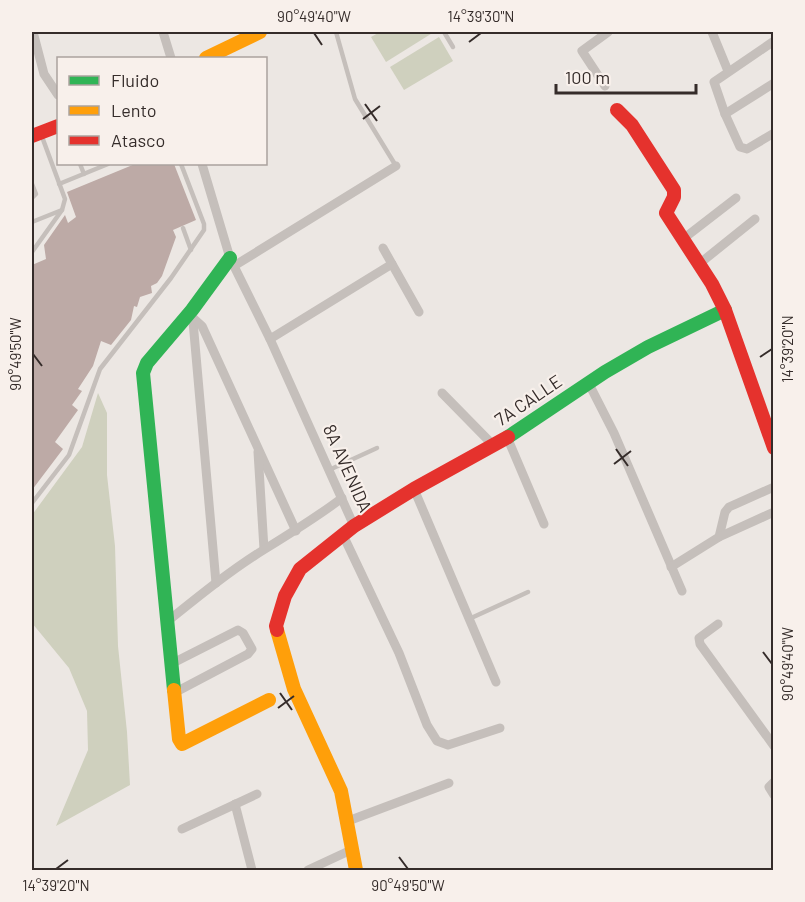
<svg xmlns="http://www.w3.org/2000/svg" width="805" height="902" viewBox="0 0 805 902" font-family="Barlow,sans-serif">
<rect width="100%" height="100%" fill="#ece7e3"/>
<g fill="#cfd0be">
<path d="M 380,32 L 434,32 L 386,62 L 371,37 Z"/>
<path d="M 439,37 L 453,61 L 404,90 L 390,67 Z"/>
<path d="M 98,393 L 107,413 L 107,475 L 115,546 L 118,646 L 127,732 L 130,785 L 56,826 L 88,750 L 87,711 L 69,668 L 32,623 L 32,515 L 82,447 Z"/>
</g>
<path fill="#bdaaa6" d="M 135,164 L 174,164 L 196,220 L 173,230 L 176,237 L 162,276 L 157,283 L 151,286 L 152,293 L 140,297 L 137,307 L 134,306 L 131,320 L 111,345 L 101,341 L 93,366 L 78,389 L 82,391 L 72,405 L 78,410 L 55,442 L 63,449 L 32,490 L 32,265 L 46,259 L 44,245 L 65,215 L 68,223 L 76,217 L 67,192 Z"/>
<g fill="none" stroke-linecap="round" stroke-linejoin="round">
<g stroke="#c5bfbb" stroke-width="4.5">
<path d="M 336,32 L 355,99 L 396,166"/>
<path d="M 444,32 L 453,47"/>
<path d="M 80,164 L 84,174"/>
<path d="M 32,184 L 36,194 L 32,198"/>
<path d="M 59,184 L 108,164"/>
<path d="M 32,222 L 62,210"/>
<path d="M 183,228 L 191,250"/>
<path d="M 32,252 L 62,210 L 65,199 L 41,134"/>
<path d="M 329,470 L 377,448"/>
<path d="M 32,503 L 69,455 L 100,369 L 171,278 L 204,230 L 204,224 L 181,164"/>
<path d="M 469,619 L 528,592"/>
</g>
<g stroke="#c5bfbb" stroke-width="9">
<path d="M 33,32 L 44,74 L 58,95"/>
<path d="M 163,32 L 171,58"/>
<path d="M 712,32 L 728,71"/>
<path d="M 774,41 L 714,82 L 725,114 L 740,147 L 747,149 L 774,133"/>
<path d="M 605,86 L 582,51 L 608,32"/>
<path d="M 725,114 L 774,83"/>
<path d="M 202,164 L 230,258 L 270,339 L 354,526"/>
<path d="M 683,239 L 736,198"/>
<path d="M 383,248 L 419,312"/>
<path d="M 699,264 L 755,219"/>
<path d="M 234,266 L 396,166"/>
<path d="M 192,310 L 216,583"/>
<path d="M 192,317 L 202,326 L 296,531"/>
<path d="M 270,339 L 392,264"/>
<path d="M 588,382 L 614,433 L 682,591"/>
<path d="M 442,393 L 493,445"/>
<path d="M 507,437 L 544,524"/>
<path d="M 258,452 L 264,549"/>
<path d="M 414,489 L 496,682"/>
<path d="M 343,535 L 399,653 L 427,725 L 437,741 L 448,745 L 500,728"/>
<path d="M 719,537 L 725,512 L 729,507 L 774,487"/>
<path d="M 671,567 L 719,537 L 774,512"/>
<path d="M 168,621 C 199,596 231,570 265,549 C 291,533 317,517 342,498"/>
<path d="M 718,624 L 699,638 L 700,644 L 774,746"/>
<path d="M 171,664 L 238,630 L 243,633 L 252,649 L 248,654 L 174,693"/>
<path d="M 774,782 L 769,787 L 774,795"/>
<path d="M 235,804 L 252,870"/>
<path d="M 348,821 L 449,783"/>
<path d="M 182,829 L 257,794"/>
<path d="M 308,870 L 351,850"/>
</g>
<g stroke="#30b455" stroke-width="14">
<path d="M 508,437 L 605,372 L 648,347 L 725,310"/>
<path d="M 174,690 L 143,373 L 147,363 L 192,310 L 230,258"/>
</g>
<g stroke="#ff9f0a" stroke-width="14">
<path d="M 206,58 L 260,32"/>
<path d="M 277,630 L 294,689 L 341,791 L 356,870"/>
<path d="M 174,690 L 179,739 L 182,744 L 269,700"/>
</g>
<g stroke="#e5322d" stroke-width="14">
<path d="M 617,110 L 632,125 L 674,190 L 674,197 L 666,213 L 712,284 L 725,310 L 774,448"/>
<path d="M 32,136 L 58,126"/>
<path d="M 277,630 L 276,626 L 285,596 L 300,569 L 354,526 L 414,489 L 508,437"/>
</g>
</g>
<path fill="none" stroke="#352c2a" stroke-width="2" d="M 314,33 L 322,45M 469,42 L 481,33M 365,104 L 377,121M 363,119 L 380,106M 33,354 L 42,366M 760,357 L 772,349M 616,449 L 628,466M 614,464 L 631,451M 763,652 L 772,664M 280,693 L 292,710M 278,708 L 294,696M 399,857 L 408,869M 56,869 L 68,860"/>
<g text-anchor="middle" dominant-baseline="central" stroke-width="4.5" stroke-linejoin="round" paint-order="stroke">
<g font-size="18" fill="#352c2a" stroke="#f8f0eb">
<text transform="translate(528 400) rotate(-34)">7A CALLE</text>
<text transform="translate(348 468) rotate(66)">8A AVENIDA</text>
</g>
</g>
<rect width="805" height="902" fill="none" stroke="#f8f0eb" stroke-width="66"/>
<rect x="57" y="57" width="210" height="108" fill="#f8f0eb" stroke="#aaa29e" stroke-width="1.5"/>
<rect x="69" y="76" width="30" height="9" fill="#30b455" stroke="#aaa29e" stroke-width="1.5"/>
<text x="111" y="87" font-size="18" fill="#352c2a">Fluido</text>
<rect x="69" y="106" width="30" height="9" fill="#ff9f0a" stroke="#aaa29e" stroke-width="1.5"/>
<text x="111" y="117" font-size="18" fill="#352c2a">Lento</text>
<rect x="69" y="136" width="30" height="9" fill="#e5322d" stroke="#aaa29e" stroke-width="1.5"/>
<text x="111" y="147" font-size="18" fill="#352c2a">Atasco</text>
<path d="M556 84v9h140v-9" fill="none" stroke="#352c2a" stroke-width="3"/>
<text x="565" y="84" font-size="18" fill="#352c2a" stroke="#f8f0eb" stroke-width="4.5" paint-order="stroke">100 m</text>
<rect x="33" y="33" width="739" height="836" fill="none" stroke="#352c2a" stroke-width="2"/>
<g font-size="15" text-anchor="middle" fill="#352c2a">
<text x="314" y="22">90°49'40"W</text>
<text x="481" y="22">14°39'30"N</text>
<text transform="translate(788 349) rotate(-90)" y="5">14°39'20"N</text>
<text transform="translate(16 354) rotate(-90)" y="5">90°49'50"W</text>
<text transform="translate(788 664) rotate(-90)" y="5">90°49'40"W</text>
<text x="56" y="891">14°39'20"N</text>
<text x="408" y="891">90°49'50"W</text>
</g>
</svg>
